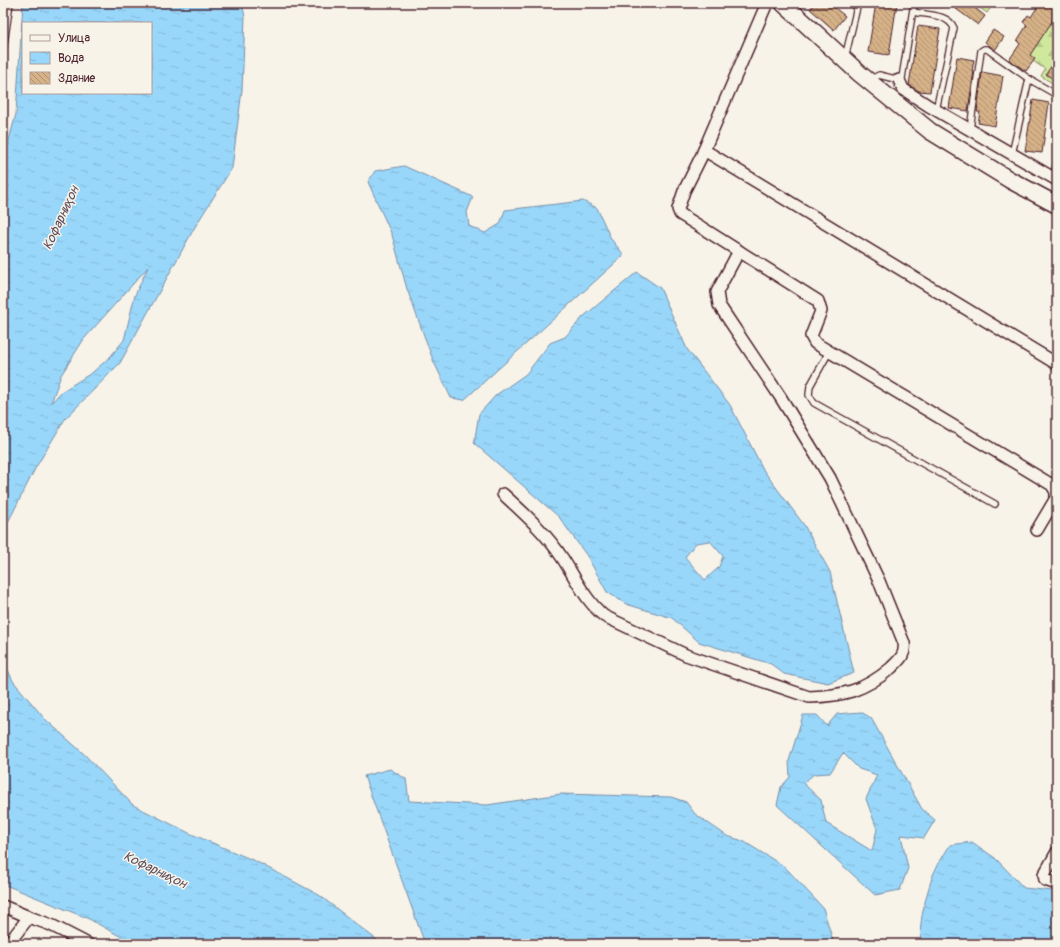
<svg xmlns="http://www.w3.org/2000/svg" width="1060" height="947" viewBox="0 0 1060 947" font-family="Pangolin,sans-serif">
<defs>
<pattern id="forest-firs" width="22" height="20" patternUnits="userSpaceOnUse"><rect width="22" height="20" fill="#cfe89d"/><path d="M5 1l3.5 6h-7zM16 11l3.5 6h-7z" fill="#b3c787"/></pattern>
<pattern id="water-ripples" width="26" height="14" patternUnits="userSpaceOnUse"><rect width="26" height="14" fill="#98d7fa"/><path d="M2 4q2-2 4 0t4 0M15 11q2-2 4 0t4 0" fill="none" stroke="#84b8d6"/></pattern>
<pattern id="building-back-hatch" width="6" height="6" patternUnits="userSpaceOnUse"><rect width="6" height="6" fill="#d6b288"/><path d="M-1 5l2 2M0 0l6 6M5-1l2 2" fill="none" stroke="#b0906f"/></pattern>
</defs>
<rect width="100%" height="100%" fill="#f7f3e8"/>
<filter id="ink" filterUnits="userSpaceOnUse"><feTurbulence type="fractalNoise" baseFrequency=".025" numOctaves="2"/><feDisplacementMap in="SourceGraphic" scale="8" xChannelSelector="R" yChannelSelector="G"/><feConvolveMatrix kernelMatrix="1 2 1 2 8 2 1 2 1" color-interpolation-filters="sRGB"/></filter>
<g filter="url(#ink)">
<g fill="url(#forest-firs)" stroke="#8c8464">
<path d="M 973,3 L 994,3 L 987,13 Z"/>
<path d="M 1057,8 L 1057,86 L 1041,76 L 1045,69 L 1027,57 Z"/>
</g>
<g fill="url(#water-ripples)" stroke="#798da7" fill-rule="evenodd">
<path d="M 23,3 L 242,3 L 245,17 L 242,90 L 232,168 L 196,225 L 120,363 L 65,419 L 36,467 L 3,532 L 3,162 L 16,114 ZM 23,23 L 151,23 L 151,93 L 23,93 ZM 148,267 L 135,295 L 124,340 L 110,357 L 93,372 L 61,392 L 51,403 L 61,375 L 84,339 Z"/>
<path d="M 404,166 L 473,197 L 467,212 L 469,226 L 485,233 L 500,224 L 505,210 L 583,201 L 597,208 L 611,239 L 624,255 L 464,400 L 451,398 L 433,360 L 407,289 L 392,235 L 368,182 L 375,171 Z"/>
<path d="M 637,272 L 660,288 L 687,349 L 730,405 L 764,471 L 804,525 L 830,572 L 854,673 L 828,683 L 784,674 L 771,664 L 699,642 L 672,618 L 626,604 L 607,592 L 587,556 L 559,517 L 474,443 L 479,414 L 496,395 L 526,374 L 550,343 L 565,337 L 583,317 ZM 710,541 L 723,556 L 719,567 L 705,580 L 685,557 L 696,543 Z"/>
<path d="M 3,659 L 13,681 L 44,718 L 84,754 L 133,805 L 189,833 L 255,861 L 319,895 L 382,944 L 134,944 L 89,919 L 3,884 Z"/>
<path d="M 861,712 L 871,718 L 922,809 L 935,820 L 924,838 L 901,835 L 908,868 L 900,890 L 875,895 L 777,805 L 781,787 L 790,777 L 789,761 L 803,715 L 817,715 L 827,726 L 837,714 ZM 843,753 L 859,769 L 877,775 L 866,799 L 877,829 L 872,851 L 826,823 L 821,800 L 803,783 L 814,774 L 830,773 Z"/>
<path d="M 390,769 L 406,779 L 409,801 L 487,805 L 561,794 L 671,797 L 686,802 L 695,814 L 727,836 L 743,841 L 785,867 L 823,908 L 834,944 L 425,944 L 364,776 Z"/>
<path d="M 972,842 L 995,858 L 1024,888 L 1053,891 L 1057,895 L 1057,944 L 923,944 C 915,932 928,889 933,875 C 937,865 944,855 950,845 Z"/>
</g>
<g fill="url(#building-back-hatch)" stroke="#4a1f2b">
<path d="M 815,3 L 825,3 L 829,7 L 831,5 L 845,16 L 834,30 L 810,9 Z"/>
<path d="M 876,3 L 897,3 L 889,55 L 868,52 Z"/>
<path d="M 948,3 L 969,3 L 985,16 L 978,25 Z"/>
<path d="M 1040,3 L 1052,3 L 1057,6 L 1057,14 L 1030,55 L 1035,59 L 1026,71 L 1009,60 L 1020,44 L 1017,41 L 1027,25 L 1023,22 L 1028,15 L 1031,17 Z"/>
<path d="M 918,26 L 940,29 L 930,92 L 918,91 L 909,85 Z"/>
<path d="M 993,30 L 1004,37 L 995,50 L 985,42 Z"/>
<path d="M 957,57 L 974,60 L 972,71 L 974,71 L 968,111 L 949,108 Z"/>
<path d="M 1057,58 L 1057,82 L 1046,74 Z"/>
<path d="M 982,72 L 1003,76 L 995,126 L 978,123 L 980,112 L 977,112 Z"/>
<path d="M 1033,100 L 1049,103 L 1042,153 L 1025,151 Z"/>
</g>
<g fill="none" stroke-linecap="round" stroke-linejoin="round">
<g stroke="#4a1f2b" stroke-width="8">
<g id="lane">
<path d="M 913,12 C 927,15 948,14 954,28 L 936,110"/>
<path d="M 3,51 L 10,3"/>
<path d="M 845,58 L 858,3"/>
<path d="M 869,80 L 879,75 L 899,80 L 902,78 L 914,3"/>
<path d="M 970,129 L 981,51 L 984,49 L 987,49 L 1029,79 L 1057,95"/>
<path d="M 1012,154 L 1029,79"/>
<path d="M 1053,178 L 1057,163"/>
<path d="M 829,352 L 810,386 L 809,395 L 814,403 L 995,504"/>
</g>
</g>
<g stroke="#4a1f2b" stroke-width="14">
<g id="street">
<path d="M 767,3 L 701,157 L 684,191 L 678,209 L 680,214 L 818,301 L 821,311 L 811,336 L 815,343 L 1052,485 L 1056,492 L 1056,498 L 1037,530"/>
<path d="M 899,80 L 903,89 L 929,106 L 1057,180"/>
<path d="M 704,150 L 1057,364"/>
<path d="M 503,494 C 525,514 547,534 563,559 C 576,579 585,600 604,616 L 686,655 L 809,697 C 843,696 864,691 891,668 C 899,660 906,655 904,643 L 879,581 L 830,478 L 781,398 L 719,305 L 717,292 L 739,251"/>
<path d="M 1057,852 L 1044,875 L 1045,880 L 1057,884"/>
<path d="M 3,906 L 29,917"/>
<path d="M 8,944 L 29,917 L 51,925 L 88,944"/>
</g>
</g>
<g stroke="#4a1f2b" stroke-width="19">
<path id="secondary" d="M 783,3 L 860,74 L 930,131 L 1010,180 L 1057,205"/>
</g>
<use href="#lane" stroke="#f7f3e8" stroke-width="5.5"/>
<use href="#street" stroke="#f7f3e8" stroke-width="11"/>
<use href="#secondary" stroke="#f7f3e8" stroke-width="16"/>
</g>
</g>
<g text-anchor="middle" dominant-baseline="central" stroke-width="3" stroke-linejoin="round" paint-order="stroke">
<g font-size="13" font-style="italic" fill="#5e4d5f" stroke="#f7f3e8">
<text transform="translate(61 218) rotate(-65)">Кофарниҳон</text>
<text transform="translate(155 870) rotate(26)">Кофарниҳон</text>
</g>
</g>
<rect width="1060" height="947" fill="none" stroke="#f7f3e8" stroke-width="16"/>
<rect x="8" y="8" width="1044" height="931" fill="none" stroke="#4a1f2b" stroke-width="1.5" filter="url(#ink)"/>
<rect x="22" y="22" width="130" height="72" fill="#f7f3e8" stroke="#b29e9c"/>
<rect x="30" y="35" width="20" height="6" fill="#f7f3e8" stroke="#b29e9c"/>
<text x="58" y="42" font-size="12" fill="#4a1f2b">Улица</text>
<rect x="30" y="52" width="20" height="12" fill="url(#water-ripples)" stroke="#b29e9c"/>
<text x="58" y="62" font-size="12" fill="#4a1f2b">Вода</text>
<rect x="30" y="72" width="20" height="12" fill="url(#building-back-hatch)" stroke="#b29e9c"/>
<text x="58" y="82" font-size="12" fill="#4a1f2b">Здание</text>
</svg>
